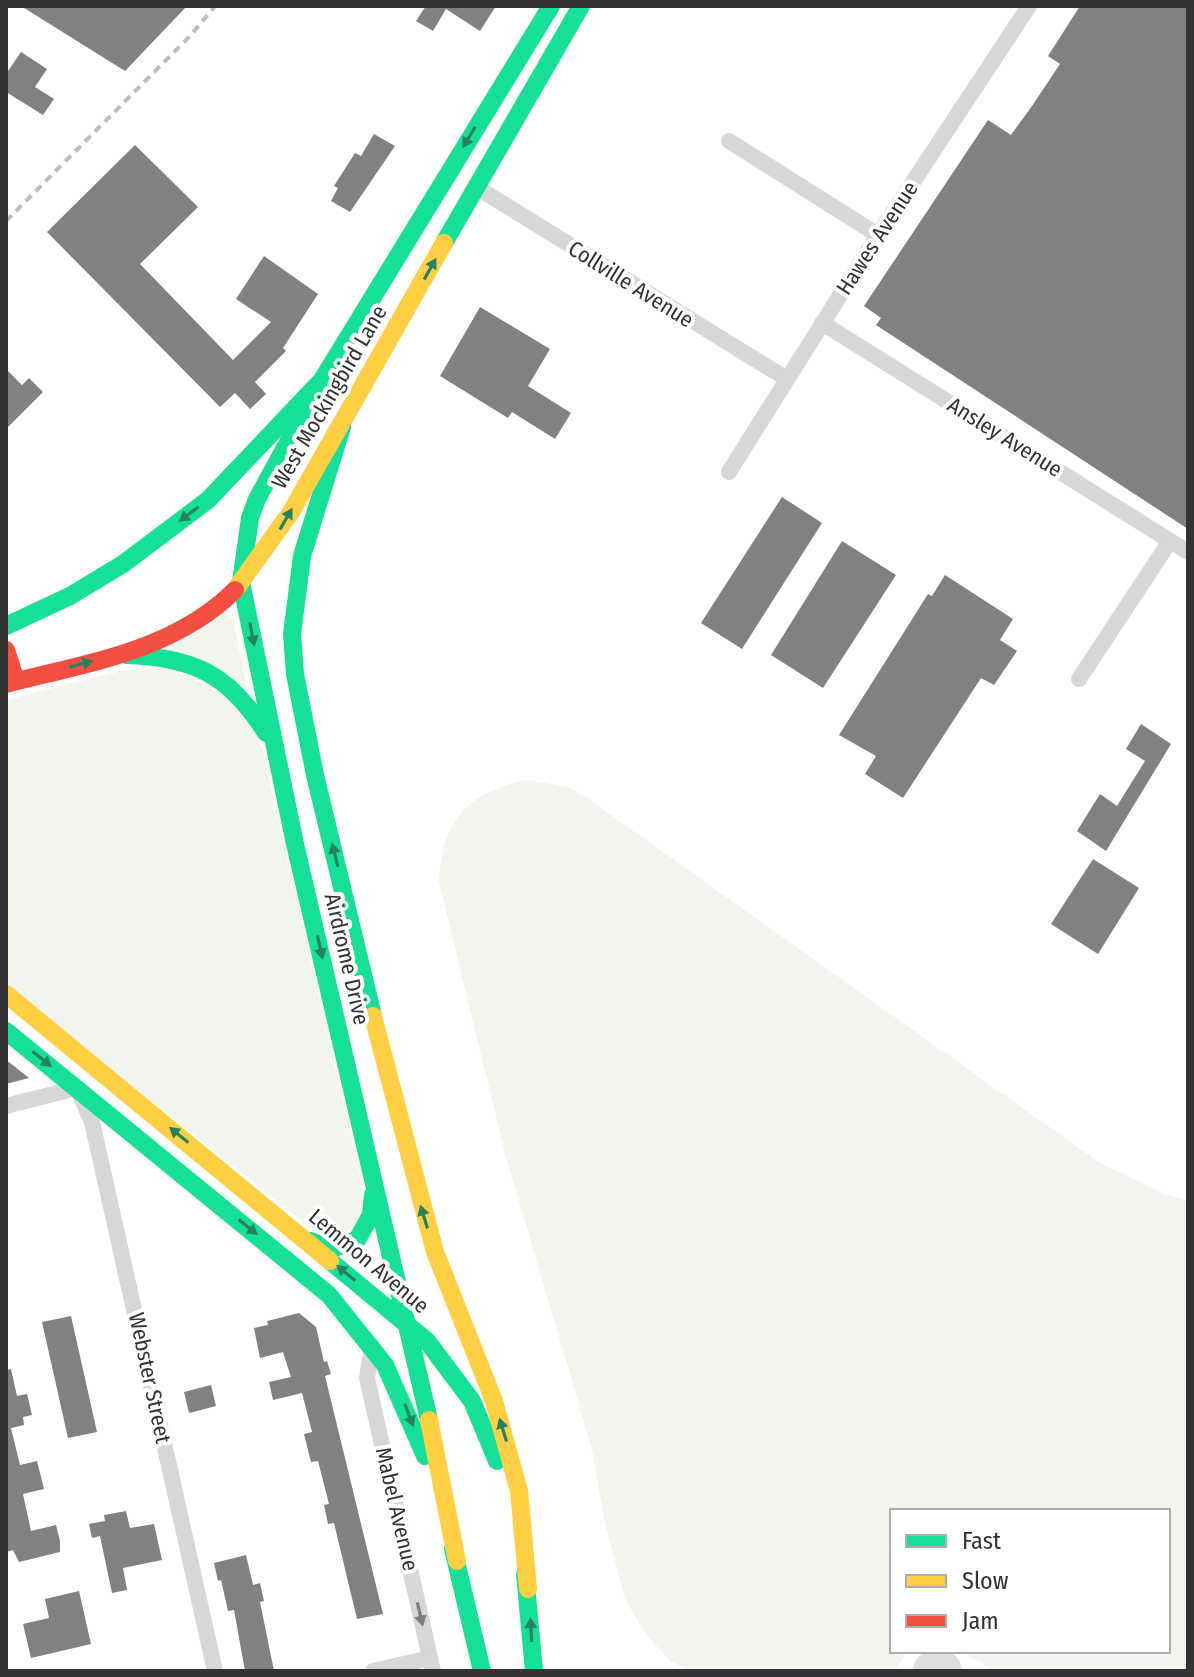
<svg xmlns="http://www.w3.org/2000/svg" width="1194" height="1677" viewBox="0 0 1194 1677" font-family="'Fira Sans Condensed',sans-serif">
<rect width="100%" height="100%" fill="#fff"/>
<g fill="#f1f5ed">
<path d="M 226,614 L 233,619 L 247,689 L 172,647 Z"/>
<path d="M 164,668 C 220,687 233,697 262,748 L 368,1208 L 361,1227 L 331,1238 L 313,1230 L 6,985 L 6,700 L 121,671 Z"/>
<path d="M 528,780 L 568,787 L 587,798 L 1100,1163 L 1167,1195 L 1188,1200 L 1188,1671 L 993,1671 L 962,1651 L 1168,1651 L 1168,1511 L 892,1511 L 892,1651 L 907,1651 L 895,1671 L 687,1671 L 668,1659 L 645,1633 L 625,1599 L 604,1519 L 592,1449 L 506,1157 L 439,882 C 442,820 468,791 528,780 Z"/>
</g>
<g fill="none" stroke-linecap="round" stroke-linejoin="round">
<path stroke="#dedede" stroke-width="40" d="M 933,1671 L 942,1671"/>
</g>
<g fill="#818181">
<path d="M 21,6 L 187,6 L 125,71 Z"/>
<path d="M 426,6 L 496,6 L 480,31 L 446,9 L 433,31 L 416,21 Z"/>
<path d="M 1080,6 L 1188,6 L 1188,529 L 876,325 L 881,318 L 864,306 L 988,120 L 1011,135 L 1032,106 L 1060,64 L 1048,56 Z"/>
<path d="M 21,52 L 47,69 L 35,87 L 54,99 L 43,115 L 6,92 L 6,74 Z"/>
<path d="M 374,134 L 395,146 L 350,212 L 331,201 L 338,188 L 334,186 L 355,153 L 361,156 Z"/>
<path d="M 135,145 L 198,207 L 140,264 L 233,360 L 271,322 L 236,299 L 264,256 L 318,294 L 283,348 L 286,351 L 255,382 L 266,394 L 250,409 L 235,393 L 220,407 L 47,232 Z"/>
<path d="M 480,307 L 550,349 L 528,386 L 571,413 L 555,439 L 512,412 L 508,418 L 440,376 Z"/>
<path d="M 6,369 L 22,385 L 29,378 L 43,392 L 6,429 Z"/>
<path d="M 782,497 L 822,523 L 742,649 L 701,623 Z"/>
<path d="M 842,541 L 896,575 L 823,688 L 771,655 Z"/>
<path d="M 945,575 L 1013,619 L 1000,640 L 1017,651 L 994,685 L 981,678 L 903,798 L 865,774 L 876,756 L 839,735 L 928,594 L 932,596 Z"/>
<path d="M 1141,724 L 1171,744 L 1106,851 L 1077,831 L 1100,794 L 1117,806 L 1145,761 L 1126,749 Z"/>
<path d="M 1093,859 L 1139,888 L 1098,954 L 1051,924 Z"/>
<path d="M 6,1060 L 14,1066 L 29,1078 L 6,1084 Z"/>
<path d="M 299,1313 L 316,1327 L 324,1362 L 327,1361 L 331,1374 L 325,1376 L 383,1614 L 357,1619 L 334,1523 L 328,1524 L 324,1505 L 329,1504 L 318,1461 L 311,1462 L 304,1434 L 312,1432 L 302,1393 L 273,1400 L 269,1382 L 291,1377 L 283,1352 L 260,1358 L 254,1328 L 268,1325 L 267,1321 Z"/>
<path d="M 71,1316 L 97,1432 L 68,1438 L 42,1322 Z"/>
<path d="M 11,1369 L 17,1396 L 27,1394 L 32,1415 L 23,1417 L 24,1425 L 11,1428 L 20,1465 L 37,1461 L 44,1489 L 23,1494 L 31,1531 L 56,1525 L 60,1541 L 60,1552 L 19,1562 L 13,1550 L 6,1552 L 6,1370 Z"/>
<path d="M 211,1385 L 216,1406 L 189,1413 L 184,1392 Z"/>
<path d="M 126,1511 L 130,1528 L 154,1524 L 162,1560 L 123,1568 L 127,1590 L 112,1593 L 100,1536 L 92,1538 L 89,1524 L 105,1521 L 104,1515 Z"/>
<path d="M 246,1555 L 253,1585 L 260,1583 L 264,1601 L 260,1602 L 274,1671 L 245,1671 L 234,1610 L 228,1611 L 221,1580 L 218,1581 L 214,1563 Z"/>
<path d="M 79,1591 L 91,1644 L 31,1658 L 23,1624 L 49,1618 L 45,1599 Z"/>
</g>
<g fill="none" stroke-linecap="round" stroke-linejoin="round">
<g stroke="#d7d7d7" stroke-width="16">
<path d="M 729,141 L 878,235"/>
<path d="M 476,187 L 787,379"/>
<path d="M 822,323 L 1188,552"/>
<path d="M 729,472 L 878,235 L 1029,6"/>
<path d="M 1079,679 L 1170,541"/>
<path d="M 6,1106 L 77,1088 L 92,1122 L 215,1671"/>
<path d="M 372,1346 L 367,1378 L 433,1671"/>
<path d="M 373,1671 L 430,1658"/>
</g>
<g stroke="#16e098" stroke-width="18">
<path d="M 444,243 L 581,6"/>
<path d="M 322,380 L 257,499 L 250,518 L 241,582 L 295,844 L 429,1420"/>
<path d="M 342,427 L 302,556 L 292,634 L 295,674 L 315,775 L 373,1016"/>
<path d="M 6,626 L 70,596 L 123,564 L 208,500 L 322,380 L 551,6"/>
<path d="M 126,655 C 194,657 230,675 266,733"/>
<path d="M 6,1031 L 329,1295 L 385,1365 L 425,1456"/>
<path d="M 311,1241 L 331,1249 L 357,1240 L 371,1215 L 373,1195"/>
<path d="M 330,1261 L 427,1341 L 472,1401 L 497,1461"/>
<path d="M 453,1549 L 482,1671"/>
<path d="M 525,1574 L 534,1671"/>
</g>
<g stroke="#ffcf43" stroke-width="18">
<path d="M 235,590 L 291,512 L 444,243"/>
<path d="M 6,994 L 330,1261"/>
<path d="M 373,1016 L 435,1252 L 494,1401 L 519,1491 L 528,1589"/>
<path d="M 429,1420 L 457,1561"/>
</g>
<g stroke="#f24e42" stroke-width="18">
<path d="M 6,650 L 16,681"/>
<path d="M 6,684 C 86,663 174,651 235,590"/>
</g>
<path stroke="#bebebe" stroke-width="4" stroke-dasharray="8 6" stroke-linecap="butt" d="M 6,221 L 190,36 L 215,6"/>
</g>
<defs><path id="oneway-solid" d="M-6-.8H1V-3.2L6.5 0L1 3.2V.8H-6Z" transform="scale(2)"/></defs>
<g fill="#268160">
<use href="#oneway-solid" transform="translate(469 137) rotate(121)"/>
<use href="#oneway-solid" transform="translate(430 269) rotate(-61)"/>
<use href="#oneway-solid" transform="translate(189 514) rotate(143)"/>
<use href="#oneway-solid" transform="translate(286 519) rotate(-60)"/>
<use href="#oneway-solid" transform="translate(252 634) rotate(79)"/>
<use href="#oneway-solid" transform="translate(81 664) rotate(-15)"/>
<use href="#oneway-solid" transform="translate(335 855) rotate(-104)"/>
<use href="#oneway-solid" transform="translate(320 947) rotate(77)"/>
<use href="#oneway-solid" transform="translate(42 1059) rotate(39)"/>
<use href="#oneway-solid" transform="translate(179 1135) rotate(-141)"/>
<use href="#oneway-solid" transform="translate(424 1217) rotate(-107)"/>
<use href="#oneway-solid" transform="translate(248 1227) rotate(39)"/>
<use href="#oneway-solid" transform="translate(346 1273) rotate(-140)"/>
<use href="#oneway-solid" transform="translate(409 1415) rotate(69)"/>
<use href="#oneway-solid" transform="translate(503 1430) rotate(-107)"/>
<use href="#oneway-solid" transform="translate(531 1630) rotate(-93)"/>
</g>
<use fill="#7d7d7d" href="#oneway-solid" transform="translate(420 1614) rotate(77)"/>
<g text-anchor="middle" dominant-baseline="central" stroke-width="8" stroke-linejoin="round" paint-order="stroke">
<g font-size="22" fill="#333" stroke="#fff">
<text transform="translate(877 238) rotate(-57)">Hawes Avenue</text>
<text transform="translate(631 284) rotate(32)">Collville Avenue</text>
<text transform="translate(329 397) rotate(-60)">West Mockingbird Lane</text>
<text transform="translate(1005 437) rotate(32)">Ansley Avenue</text>
<text transform="translate(347 959) rotate(77)">Airdrome Drive</text>
<text transform="translate(369 1261) rotate(40)">Lemmon Avenue</text>
<text transform="translate(150 1378) rotate(78)">Webster Street</text>
<text transform="translate(397 1509) rotate(77)">Mabel Avenue</text>
</g>
</g>
<rect width="1194" height="1677" fill="none" stroke="#333333" stroke-width="16"/>
<rect x="890" y="1509" width="280" height="144" fill="#ffffff" stroke="#adadad" stroke-width="2"/>
<rect x="906" y="1535" width="40" height="12" fill="#16e098" stroke="#adadad" stroke-width="2"/>
<text x="962" y="1549" font-size="24" fill="#333333">Fast</text>
<rect x="906" y="1575" width="40" height="12" fill="#ffcf43" stroke="#adadad" stroke-width="2"/>
<text x="962" y="1589" font-size="24" fill="#333333">Slow</text>
<rect x="906" y="1615" width="40" height="12" fill="#f24e42" stroke="#adadad" stroke-width="2"/>
<text x="962" y="1629" font-size="24" fill="#333333">Jam</text>
</svg>
